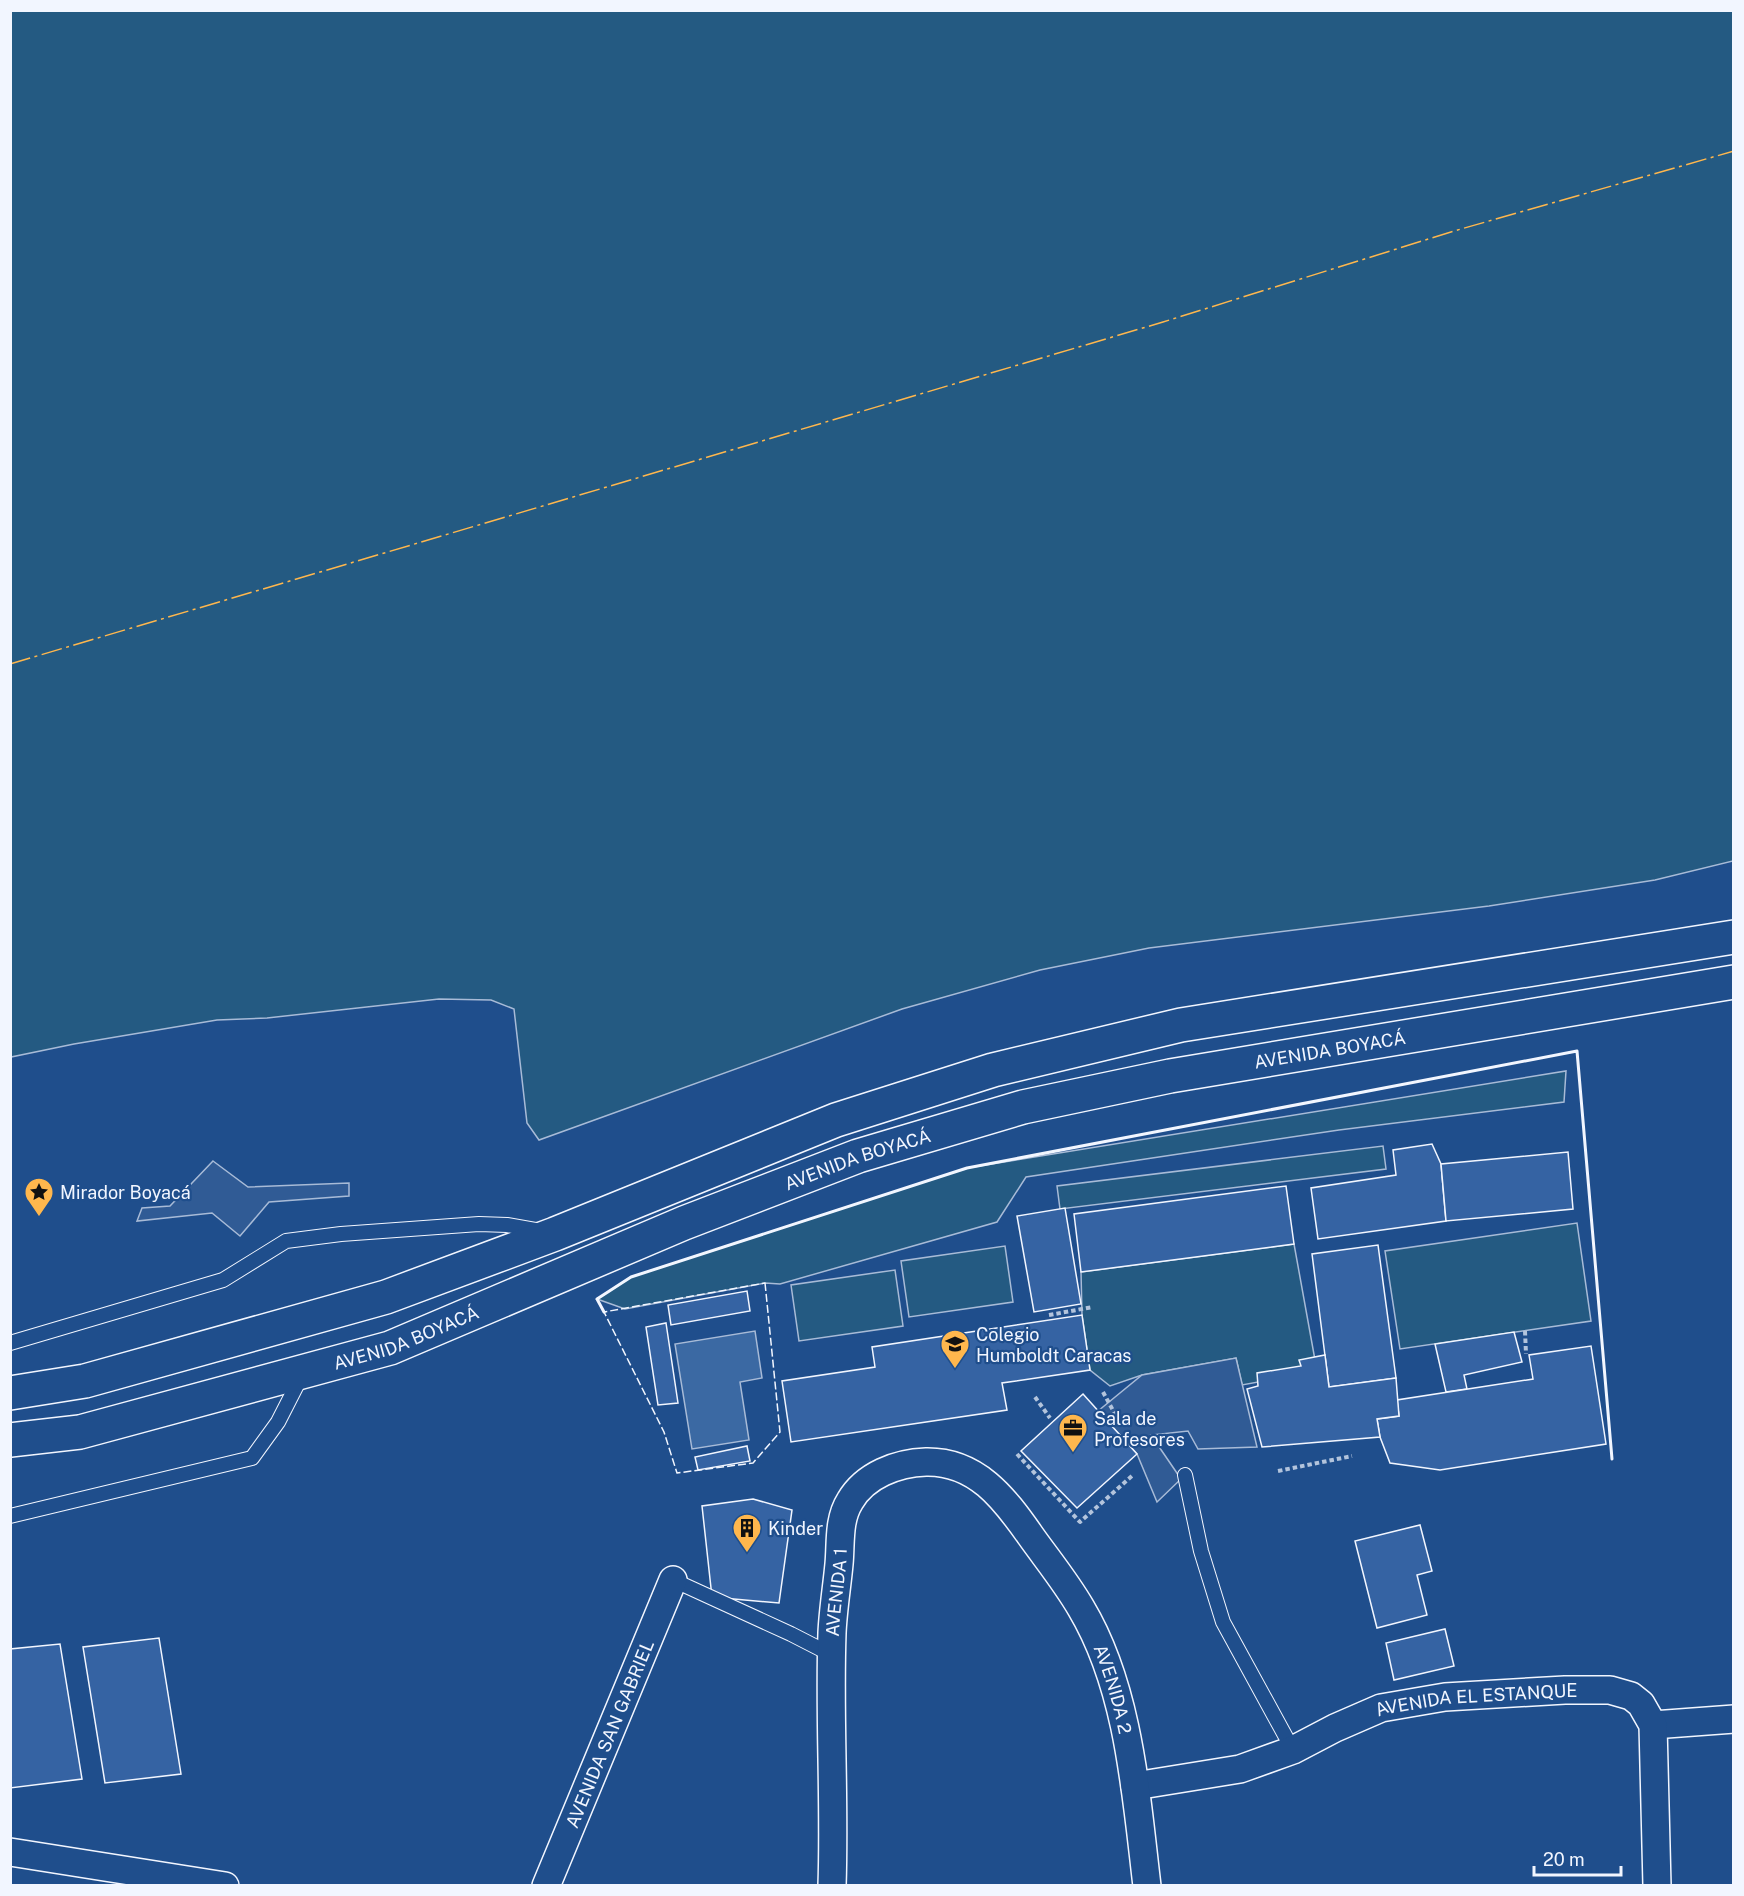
<svg xmlns="http://www.w3.org/2000/svg" width="1744" height="1896" viewBox="0 0 1744 1896" font-family="'Public Sans',sans-serif">
<rect width="100%" height="100%" fill="#1f4e8c"/>
<g fill="#245a82" stroke="#a8bbd7" stroke-width="1.5">
<path d="M 11,10 L 1733,11 L 1733,861 L 1655,880 L 1489,906 L 1149,948 L 1040,970 L 902,1009 L 539,1140 L 527,1123 L 514,1009 L 491,1000 L 439,999 L 267,1018 L 217,1020 L 74,1044 L 11,1057 Z"/>
<path d="M 1566,1071 L 1564,1102 L 1339,1130 L 1026,1177 L 997,1222 L 780,1284 L 765,1283 L 625,1309 L 597,1299 L 631,1277 L 967,1168 Z"/>
<path d="M 1383,1146 L 1386,1169 L 1060,1209 L 1057,1186 Z"/>
<path d="M 1577,1223 L 1591,1321 L 1400,1349 L 1385,1251 Z"/>
<path d="M 1294,1244 L 1317,1371 L 1242,1385 L 1236,1358 L 1142,1375 L 1110,1386 L 1090,1370 L 1082,1315 L 1081,1272 Z"/>
<path d="M 1005,1246 L 1013,1302 L 909,1317 L 901,1261 Z"/>
<path d="M 895,1270 L 903,1326 L 799,1341 L 791,1285 Z"/>
</g>
<g fill="#305b95" stroke="#a8bbd7" stroke-width="1.5">
<path d="M 213,1161 L 248,1187 L 349,1183 L 349,1196 L 269,1202 L 240,1236 L 212,1213 L 137,1221 L 142,1208 L 170,1206 Z"/>
<path d="M 1236,1358 L 1257,1447 L 1198,1449 L 1188,1431 L 1151,1435 L 1181,1479 L 1157,1502 L 1137,1454 L 1098,1411 L 1142,1375 Z"/>
</g>
<path fill="#3b69a3" stroke="#a8bbd7" stroke-width="1.5" d="M 755,1331 L 762,1378 L 740,1382 L 749,1440 L 692,1449 L 675,1344 Z"/>
<g fill="#3563a3" stroke="#f2f6ff" stroke-width="1.5">
<path d="M 1432,1144 L 1441,1164 L 1446,1221 L 1318,1239 L 1311,1188 L 1396,1175 L 1393,1150 Z"/>
<path d="M 1568,1152 L 1573,1209 L 1446,1221 L 1441,1164 Z"/>
<path d="M 1286,1186 L 1294,1244 L 1081,1272 L 1074,1214 Z"/>
<path d="M 1065,1208 L 1081,1304 L 1034,1312 L 1017,1216 Z"/>
<path d="M 1378,1245 L 1396,1378 L 1329,1387 L 1312,1254 Z"/>
<path d="M 747,1291 L 750,1311 L 671,1325 L 668,1305 Z"/>
<path d="M 1082,1315 L 1090,1370 L 1002,1383 L 1007,1410 L 791,1442 L 782,1381 L 875,1367 L 872,1347 Z"/>
<path d="M 666,1323 L 678,1403 L 658,1405 L 646,1327 Z"/>
<path d="M 1514,1332 L 1522,1362 L 1464,1375 L 1467,1389 L 1446,1392 L 1435,1344 Z"/>
<path d="M 1591,1346 L 1606,1444 L 1440,1470 L 1390,1463 L 1380,1437 L 1377,1419 L 1399,1416 L 1397,1400 L 1533,1379 L 1529,1355 Z"/>
<path d="M 1325,1355 L 1329,1387 L 1396,1378 L 1399,1416 L 1377,1419 L 1380,1437 L 1262,1447 L 1247,1389 L 1258,1386 L 1257,1373 L 1301,1366 L 1299,1360 Z"/>
<path d="M 1083,1394 L 1137,1454 L 1077,1508 L 1021,1451 Z"/>
<path d="M 747,1446 L 750,1461 L 698,1470 L 695,1457 Z"/>
<path d="M 753,1499 L 792,1510 L 779,1603 L 712,1597 L 702,1506 Z"/>
<path d="M 1420,1525 L 1432,1571 L 1417,1575 L 1427,1615 L 1377,1628 L 1355,1541 Z"/>
<path d="M 1445,1629 L 1454,1666 L 1394,1680 L 1386,1643 Z"/>
<path d="M 159,1638 L 181,1774 L 105,1783 L 83,1647 Z"/>
<path d="M 60,1644 L 82,1779 L 10,1788 L 10,1649 Z"/>
</g>
<g fill="none" stroke-linecap="round" stroke-linejoin="round">
<g stroke="#f2f6ff" stroke-width="16">
<g id="service">
<path d="M 10,1343 L 223,1280 L 286,1241 L 341,1234 L 479,1224 L 507,1225 L 541,1231"/>
<path d="M 1185,1475 L 1201,1551 L 1223,1622 L 1293,1750"/>
<path d="M 10,1516 L 252,1458 L 278,1422 L 302,1375"/>
<path d="M 673,1580 L 791,1634 L 832,1655"/>
</g>
</g>
<g stroke="#f2f6ff" stroke-width="30">
<g id="minor">
<path d="M 1653,1725 L 1734,1719"/>
<path id="s1" d="M 1135,1786 L 1240,1769 L 1293,1750 L 1335,1728 L 1381,1708 L 1445,1697 L 1565,1690 L 1610,1690 L 1631,1696 L 1641,1704 L 1653,1725 L 1657,1886"/>
<path d="M 10,1852 L 225,1886"/>
<path id="s2" d="M 546,1886 L 673,1580"/>
<path id="s3" d="M 832,1886 C 835,1801 829,1717 832,1633 C 833,1610 837,1586 839,1564 C 841,1543 838,1520 850,1501 C 865,1475 897,1463 926,1462 C 976,1461 1004,1498 1030,1535 C 1047,1559 1066,1582 1081,1608 C 1129,1688 1136,1794 1147,1886"/>
</g>
</g>
<g stroke="#f2f6ff" stroke-width="36">
<g id="motorway">
<path d="M 10,1393 L 85,1381 L 386,1297 L 555,1234 L 836,1120 L 993,1070 L 1181,1025 L 1734,937"/>
<path id="s4" d="M 10,1440 L 80,1432 L 390,1348 L 684,1223 L 858,1156 L 1023,1107 L 1170,1076 L 1734,982"/>
</g>
</g>
<g stroke="#b3c4dc" stroke-width="4" stroke-dasharray="4.5 3" stroke-linecap="butt">
<path d="M 1049,1315 L 1093,1307"/>
<path d="M 1525,1331 L 1526,1354"/>
<path d="M 1103,1392 L 1121,1425"/>
<path d="M 1035,1397 L 1050,1418"/>
<path d="M 1017,1454 L 1080,1522 L 1133,1475"/>
<path d="M 1278,1471 L 1352,1456"/>
</g>
<use href="#service" stroke="#1f4e8c" stroke-width="14"/>
<use href="#minor" stroke="#1f4e8c" stroke-width="27"/>
<use href="#motorway" stroke="#1f4e8c" stroke-width="33"/>
<path stroke="#f2f6ff" stroke-width="1.5" stroke-dasharray="8 3" stroke-linecap="butt" d="M 765,1283 L 780,1432 L 753,1463 L 677,1473 L 664,1432 L 604,1312 Z"/>
<path stroke="#f2f6ff" stroke-width="3" d="M 604,1312 L 597,1299 L 631,1277 L 967,1168 L 1577,1051 L 1612,1459"/>
<path stroke="#ffb74d" stroke-width="1.5" stroke-dasharray="21 4.5 3 4.5" stroke-linecap="butt" d="M 10,664 L 1163,322 L 1454,231 L 1734,151"/>
</g>
<defs>
<g id="sight-pin" transform="scale(1.5)"><path d="M0 17L-7.5 6A9.5 9.5 0 1 1 7.5 6Z" fill="#ffb74d" stroke="#1f4e8c"/><path d="M0-6L1.8-2.2L6-1.7L2.9 1.2L3.7 5.4L0 3.3L-3.7 5.4L-2.9 1.2L-6-1.7L-1.8-2.2Z" fill="#111"/></g>
<g id="school-pin" transform="scale(1.5)"><path d="M0 17L-7.5 6A9.5 9.5 0 1 1 7.5 6Z" fill="#ffb74d" stroke="#1f4e8c"/><path d="M0-5L7-2L0 1L-7-2ZM-4 1L0 2.5L4 1V4Q0 6-4 4Z" fill="#111"/></g>
<g id="office-pin" transform="scale(1.5)"><path d="M0 17L-7.5 6A9.5 9.5 0 1 1 7.5 6Z" fill="#ffb74d" stroke="#1f4e8c"/><path d="M-6-3h4V-5.5h4V-3h4V5H-6ZM-1-4.5V-3h2v-1.5ZM-6 0V1H6V0Z" fill="#111"/></g>
<g id="building-pin" transform="scale(1.5)"><path d="M0 17L-7.5 6A9.5 9.5 0 1 1 7.5 6Z" fill="#ffb74d" stroke="#1f4e8c"/><path d="M-4-6H4V6H1V3H-1V6H-4ZM-2.5-4.3h1.7v1.8h-1.7ZM.8-4.3h1.7v1.8H.8ZM-2.5-1h1.7V.8h-1.7ZM.8-1h1.7V.8H.8Z" fill="#111"/></g>
</defs>
<g fill-rule="evenodd">
<use href="#sight-pin" x="39" y="1192"/>
<use href="#school-pin" x="955" y="1344"/>
<use href="#office-pin" x="1073" y="1428"/>
<use href="#building-pin" x="747" y="1528"/>
</g>
<g text-anchor="middle" dominant-baseline="central" stroke-width="4.5" stroke-linejoin="round" paint-order="stroke">
<g font-size="18" fill="#f2f6ff" stroke="#1f4e8c">
<text stroke="none"><textPath href="#s4" startOffset="1382">AVENIDA BOYACÁ</textPath></text>
<text stroke="none"><textPath href="#s4" startOffset="896">AVENIDA BOYACÁ</textPath></text>
<text stroke="none"><textPath href="#s4" startOffset="410">AVENIDA BOYACÁ</textPath></text>
<text stroke="none"><textPath href="#s3" startOffset="294">AVENIDA 1</textPath></text>
<text stroke="none"><textPath href="#s3" startOffset="786">AVENIDA 2</textPath></text>
<text stroke="none"><textPath href="#s1" startOffset="356">AVENIDA EL ESTANQUE</textPath></text>
<text stroke="none"><textPath href="#s2" startOffset="165">AVENIDA SAN GABRIEL</textPath></text>
</g>
<g font-size="18" fill="#f2f6ff" stroke="#1f4e8c" text-anchor="start">
<text x="60" y="1192">Mirador Boyacá</text>
<text x="976" y="1334">Colegio<tspan x="976" dy="21">Humboldt Caracas</tspan></text>
<text x="1094" y="1418">Sala de<tspan x="1094" dy="21">Profesores</tspan></text>
<text x="768" y="1528">Kinder</text>
</g>
</g>
<rect width="1744" height="1896" fill="none" stroke="#f2f6ff" stroke-width="24"/>
<path d="M1534 1866v9h87v-9" fill="none" stroke="#f2f6ff" stroke-width="3"/>
<text x="1543" y="1866" font-size="18" fill="#f2f6ff" stroke="#1f4e8c" stroke-width="4.5" paint-order="stroke">20 m</text>
</svg>
